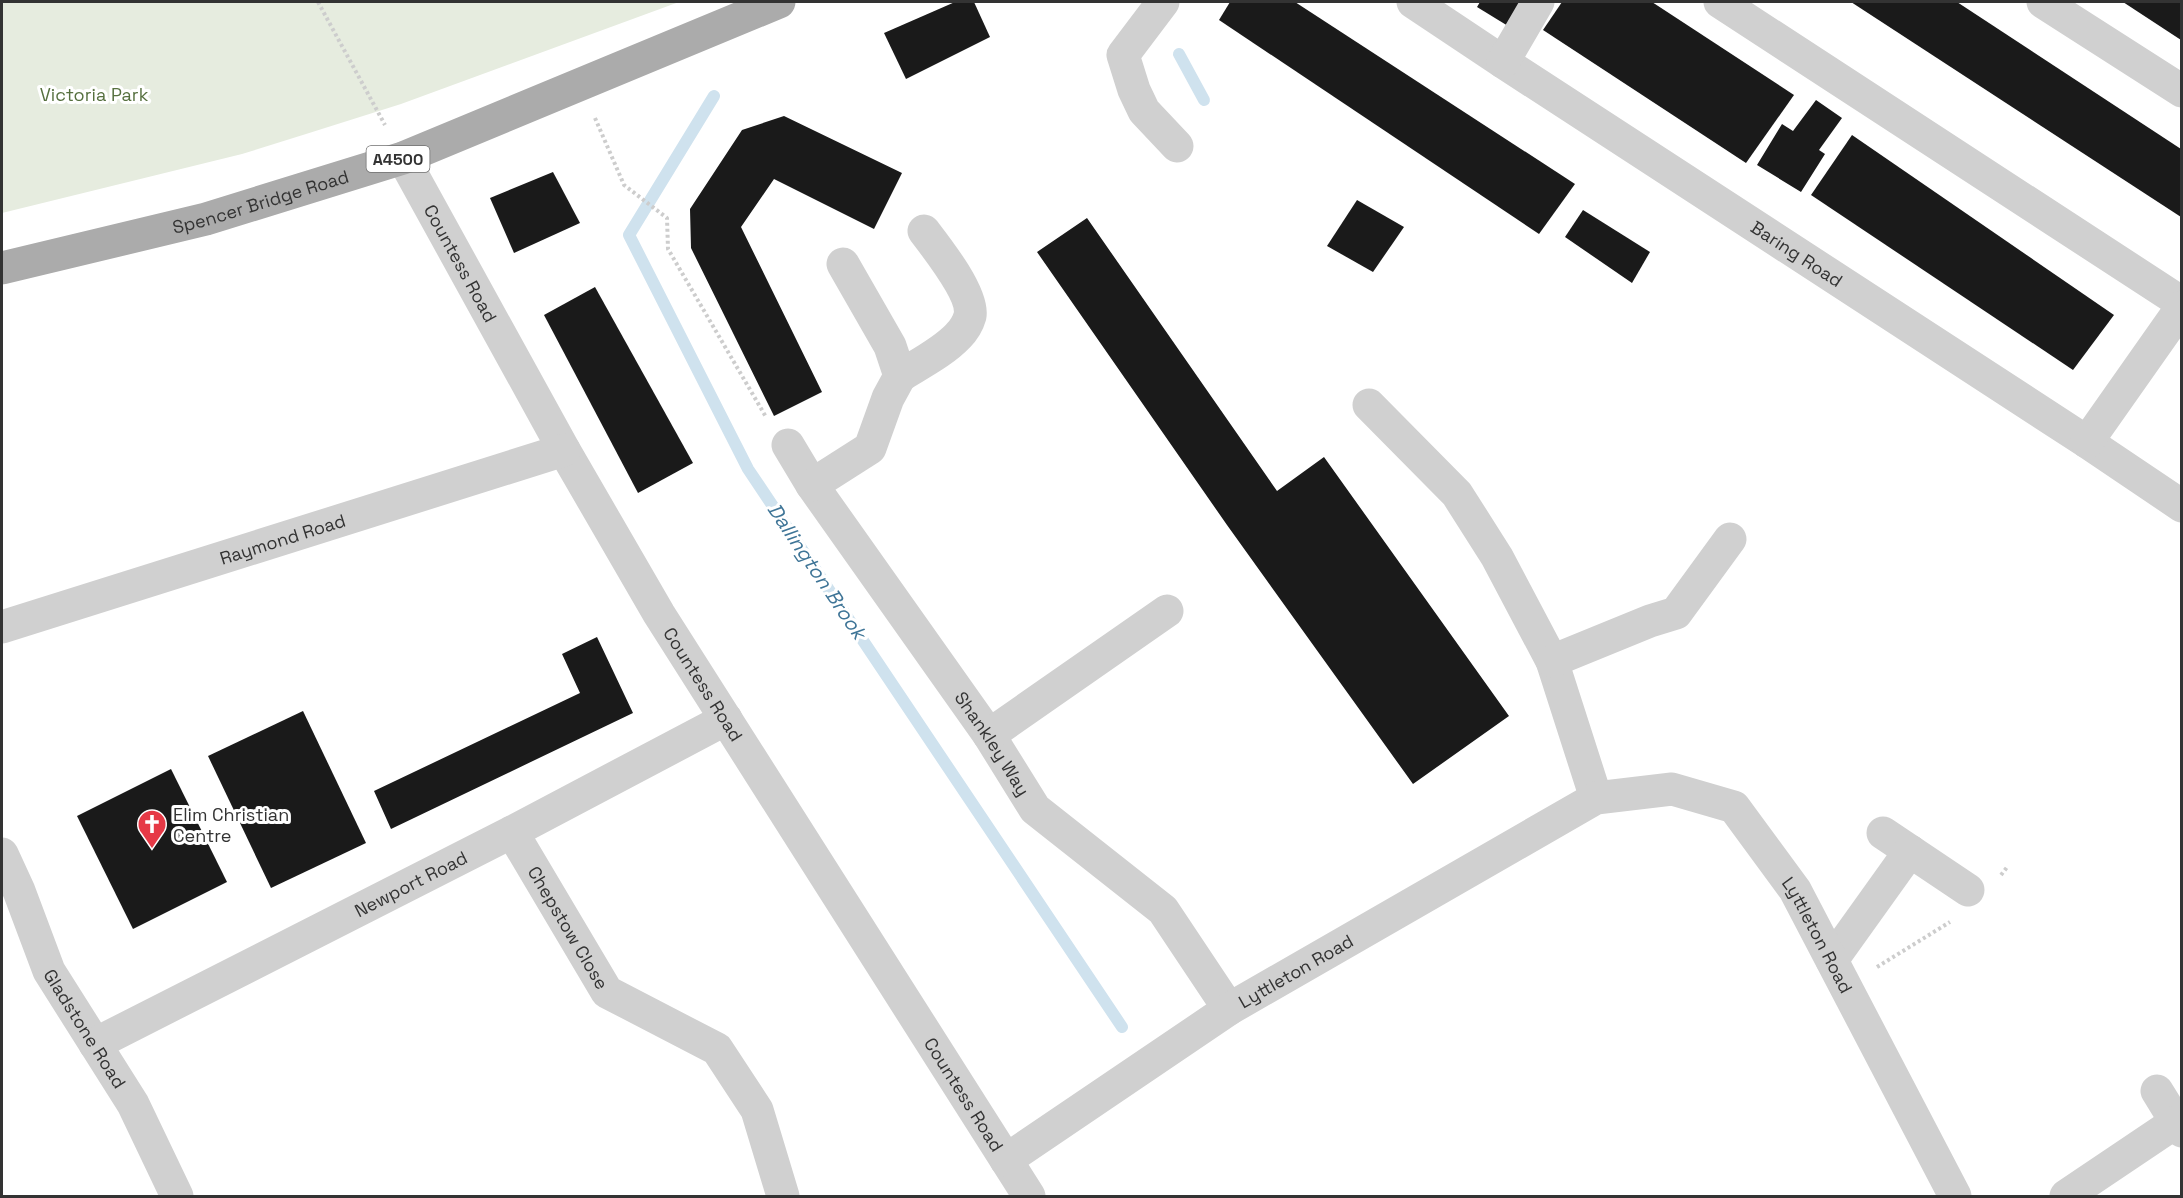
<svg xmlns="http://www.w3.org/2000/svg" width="2183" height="1198" viewBox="0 0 2183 1198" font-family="'Space Grotesk',sans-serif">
<rect width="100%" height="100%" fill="#fff"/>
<path fill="#e6ecdf" d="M 2,2 L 679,2 L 401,104 L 306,134 L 242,154 L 2,213 Z"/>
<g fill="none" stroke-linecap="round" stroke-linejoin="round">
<g stroke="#cfe2ee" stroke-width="12">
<path d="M 1179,54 L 1204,100"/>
<path d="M 714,96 L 629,235 L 748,469 L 1122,1027"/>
</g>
</g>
<g fill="#1a1a1a">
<path d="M 955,2 L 974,2 L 990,37 L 906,79 L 884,33 Z"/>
<path d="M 1230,2 L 1295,2 L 1575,184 L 1539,234 L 1219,20 Z"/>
<path d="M 1480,2 L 1525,2 L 1508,26 L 1477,7 Z"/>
<path d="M 1562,2 L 1652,2 L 1794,95 L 1746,163 L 1543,30 Z"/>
<path d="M 1851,2 L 1957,2 L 2181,149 L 2181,217 Z"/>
<path d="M 2123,2 L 2181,2 L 2181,40 Z"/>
<path d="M 1816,100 L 1842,118 L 1819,150 L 1825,154 L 1801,192 L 1757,165 L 1782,124 L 1793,131 Z"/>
<path d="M 784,116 L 902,173 L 874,229 L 774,179 L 741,227 L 822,392 L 774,416 L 691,248 L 690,209 L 742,130 Z"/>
<path d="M 1852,135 L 2114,315 L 2073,370 L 1811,195 Z"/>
<path d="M 553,172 L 580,223 L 514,253 L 490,198 Z"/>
<path d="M 1357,200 L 1404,227 L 1373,272 L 1327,246 Z"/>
<path d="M 1583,210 L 1650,252 L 1632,283 L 1565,237 Z"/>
<path d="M 1087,218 L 1277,491 L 1324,457 L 1509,716 L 1413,784 L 1227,525 L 1037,252 Z"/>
<path d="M 595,287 L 693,463 L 638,493 L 544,315 Z"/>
<path d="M 597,637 L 633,713 L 391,829 L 374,791 L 580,693 L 562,654 Z"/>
<path d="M 303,711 L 366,843 L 271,888 L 208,756 Z"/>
<path d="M 171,769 L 227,882 L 133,929 L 77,816 Z"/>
</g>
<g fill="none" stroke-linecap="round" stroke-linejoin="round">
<g stroke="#cdcdcd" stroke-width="4" stroke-dasharray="3 3" stroke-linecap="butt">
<path d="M 318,2 L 385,125"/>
<path d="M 595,118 L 624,185 L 667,218 L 668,249 L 766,417"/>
<path d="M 2001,875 L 2008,866"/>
<path d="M 1877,967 L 1950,922"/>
</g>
<g stroke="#d0d0d0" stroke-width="33">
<path d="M 1163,2 L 1123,55 L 1134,90 L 1144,111 L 1177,146"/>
<path id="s1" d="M 1413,2 L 1503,62 L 2087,442 L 2182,506"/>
<path d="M 1720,2 L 2182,303"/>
<path d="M 2043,2 L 2182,91"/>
<path d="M 1503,62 L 1538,2"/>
<path id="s2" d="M 403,158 L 564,450 L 659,614 L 1029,1196"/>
<path d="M 900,376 C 919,364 943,352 958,336 C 963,331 968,323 970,316 C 974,295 937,248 924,231"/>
<path d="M 1369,405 L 1457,494 L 1497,557 L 1552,661 L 1596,798"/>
<path d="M 2087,442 L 2182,307"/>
<path id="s3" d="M 788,445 L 812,485 L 989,735 L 1035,809 L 1163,910 L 1229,1009"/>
<path d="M 812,485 L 870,448 L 888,398 L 900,376 L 890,346 L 843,264"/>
<path id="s4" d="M 2,627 L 564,450"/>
<path d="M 1552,661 L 1650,621 L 1676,613 L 1730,539"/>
<path d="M 989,735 L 1167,611"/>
<path id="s5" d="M 512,832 L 607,992 L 717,1049 L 757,1110 L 783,1196"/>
<path d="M 1883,833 L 1968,890"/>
<path id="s6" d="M 2,854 L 19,891 L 49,971 L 133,1104 L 177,1196"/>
<path d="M 1832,960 L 1910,851"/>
<path id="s7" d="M 95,1044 L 512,832 L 726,719"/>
<path d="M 2157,1091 L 2176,1122"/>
<path id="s8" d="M 1006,1160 L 1229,1009 L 1596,798 L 1672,789 L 1734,807 L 1795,890 L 1955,1196"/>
<path d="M 2066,1196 L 2176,1122 L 2182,1131"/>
</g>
<path stroke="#ababab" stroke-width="33" id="s9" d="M 2,268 L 206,219 L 403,158 L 779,2"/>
</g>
<defs>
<g id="church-pin" transform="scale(1.5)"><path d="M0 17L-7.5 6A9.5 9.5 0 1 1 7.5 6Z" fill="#e63946" stroke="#fff"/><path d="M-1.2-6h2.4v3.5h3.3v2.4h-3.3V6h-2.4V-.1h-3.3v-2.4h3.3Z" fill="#fff"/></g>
</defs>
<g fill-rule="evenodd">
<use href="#church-pin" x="152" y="824"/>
</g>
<g text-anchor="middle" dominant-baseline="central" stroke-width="6" stroke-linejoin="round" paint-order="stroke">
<rect fill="#fff" stroke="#707070" stroke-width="1.5" x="366.5" y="146" width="63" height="26" rx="4.5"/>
<g font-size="16" font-weight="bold" fill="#333">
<text x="398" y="159">A4500</text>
</g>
<g font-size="18" fill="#56703f" stroke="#fff">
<text x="94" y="94">Victoria Park</text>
</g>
<g font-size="18" fill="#333" stroke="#fff">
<text stroke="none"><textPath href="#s9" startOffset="267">Spencer Bridge Road</textPath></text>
<text stroke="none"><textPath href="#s1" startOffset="459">Baring Road</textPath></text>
<text stroke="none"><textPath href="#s2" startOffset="120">Countess Road</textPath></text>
<text stroke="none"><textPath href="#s4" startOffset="294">Raymond Road</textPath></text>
<text stroke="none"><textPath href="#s2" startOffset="606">Countess Road</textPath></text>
<text stroke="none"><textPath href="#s3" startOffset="362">Shankley Way</textPath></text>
<text stroke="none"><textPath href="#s7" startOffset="354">Newport Road</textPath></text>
<text stroke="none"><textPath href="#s5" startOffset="111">Chepstow Close</textPath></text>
<text stroke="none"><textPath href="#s8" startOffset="987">Lyttleton Road</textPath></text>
<text stroke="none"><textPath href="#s8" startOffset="346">Lyttleton Road</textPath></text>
<text stroke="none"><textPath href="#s6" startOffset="194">Gladstone Road</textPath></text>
<text stroke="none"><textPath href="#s2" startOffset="1092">Countess Road</textPath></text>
</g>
<g font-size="18" fill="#333" stroke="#fff" text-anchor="start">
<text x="173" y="814">Elim Christian<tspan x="173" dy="21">Centre</tspan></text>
</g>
<g font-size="20" font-style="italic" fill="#3f7597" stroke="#fff">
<text transform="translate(817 571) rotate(56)">Dallington Brook</text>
</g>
</g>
<rect width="2183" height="1198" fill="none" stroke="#333333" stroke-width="6"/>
</svg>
